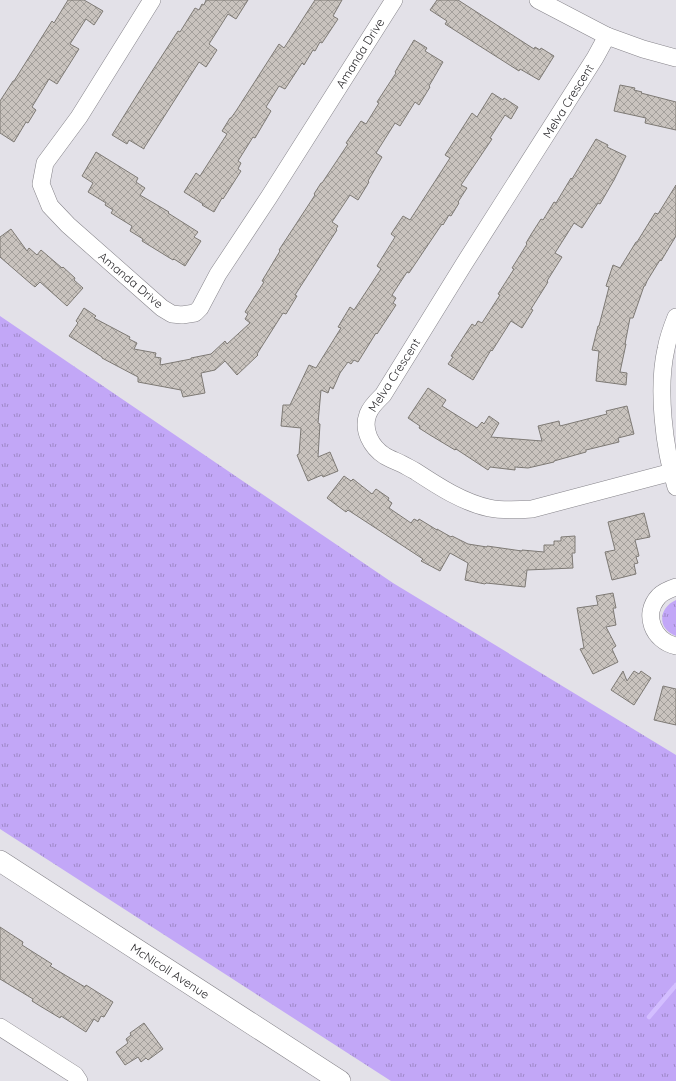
<svg xmlns="http://www.w3.org/2000/svg" width="676" height="1081" viewBox="0 0 676 1081" font-family="Quicksand,sans-serif">
<defs>
<pattern id="grass-tufts" width="24" height="20" patternUnits="userSpaceOnUse"><rect width="24" height="20" fill="#c2a7f7"/><path d="M3 7l-1-3M5 7V3M7 7l1-3M15 17l-1-3M17 17v-4M19 17l1-3" fill="none" stroke="#9e88c8"/></pattern>
<pattern id="building-cross-hatch" width="8" height="8" patternUnits="userSpaceOnUse"><rect width="8" height="8" fill="#c9c3be"/><path d="M0 0l8 8M0 8l8-8" fill="none" stroke="#a39f9b"/></pattern>
</defs>
<rect width="100%" height="100%" fill="#e3e1e8"/>
<g fill="url(#grass-tufts)">
<path d="M 0,316 L 393,583 L 676,755 L 676,1081 L 391,1081 L 0,829 Z"/>
<path d="M 676,600 L 676,636 C 657,629 658,608 676,600 Z"/>
</g>
<g fill="none" stroke-linecap="round" stroke-linejoin="round">
<path stroke="#d3beff" stroke-width="4.5" d="M 649,1017 L 676,985"/>
</g>
<g fill="url(#building-cross-hatch)" stroke="#7e7a75">
<path d="M 68,0 L 84,0 L 103,11 L 94,25 L 86,19 L 70,44 L 79,49 L 57,84 L 49,79 L 32,107 L 36,110 L 28,123 L 26,122 L 14,142 L 0,133 L 0,101 L 13,81 L 14,81 L 52,21 L 54,23 Z"/>
<path d="M 206,0 L 248,0 L 236,19 L 228,14 L 209,44 L 217,50 L 206,67 L 199,62 L 144,148 L 144,149 L 129,140 L 127,144 L 112,135 L 147,79 L 178,31 L 180,32 L 195,8 L 199,10 L 202,4 L 204,5 Z"/>
<path d="M 315,0 L 342,0 L 333,16 L 338,19 L 322,43 L 320,42 L 315,51 L 313,50 L 304,65 L 302,63 L 285,89 L 279,86 L 266,107 L 271,111 L 255,138 L 253,137 L 238,161 L 241,163 L 238,169 L 241,171 L 223,199 L 222,198 L 214,212 L 202,205 L 203,204 L 184,192 L 196,173 L 200,176 L 227,134 L 222,131 L 230,118 L 231,118 L 236,111 L 279,44 L 284,48 Z"/>
<path d="M 437,0 L 458,0 L 534,49 L 535,47 L 540,50 L 541,48 L 554,56 L 539,80 L 520,69 L 519,71 L 445,24 L 447,21 L 430,10 Z"/>
<path d="M 414,40 L 427,48 L 425,51 L 443,62 L 429,86 L 430,87 L 419,105 L 415,102 L 400,126 L 395,123 L 376,153 L 382,157 L 368,181 L 369,182 L 358,200 L 350,195 L 332,222 L 338,226 L 336,229 L 337,230 L 295,295 L 297,296 L 286,314 L 283,313 L 257,354 L 258,355 L 237,375 L 225,361 L 215,370 L 201,373 L 205,393 L 183,397 L 181,390 L 138,382 L 138,377 L 102,358 L 102,357 L 69,336 L 78,323 L 76,321 L 84,308 L 96,316 L 94,318 L 130,337 L 129,339 L 137,343 L 134,349 L 156,353 L 155,357 L 161,358 L 160,365 L 191,359 L 191,358 L 211,354 L 225,341 L 227,344 L 250,323 L 245,319 L 248,314 L 245,312 L 264,282 L 262,281 L 280,251 L 279,250 L 315,195 L 314,194 L 321,183 L 322,183 L 348,144 L 346,143 L 361,121 L 366,124 L 379,103 L 377,102 L 396,73 L 395,72 Z"/>
<path d="M 620,85 L 635,88 L 634,90 L 642,92 L 641,93 L 676,102 L 676,130 L 645,123 L 646,118 L 614,111 Z"/>
<path d="M 492,93 L 503,100 L 504,98 L 518,107 L 511,119 L 505,115 L 490,138 L 492,139 L 461,185 L 467,188 L 458,202 L 459,203 L 451,216 L 449,215 L 443,225 L 442,224 L 409,273 L 407,272 L 392,295 L 396,298 L 393,303 L 396,305 L 377,334 L 376,333 L 358,362 L 354,360 L 351,364 L 348,362 L 340,373 L 333,389 L 330,387 L 328,393 L 321,390 L 318,423 L 320,424 L 318,457 L 330,452 L 338,471 L 323,477 L 322,475 L 308,481 L 297,455 L 299,454 L 301,428 L 281,426 L 283,405 L 290,405 L 309,365 L 316,368 L 341,328 L 338,327 L 350,307 L 354,310 L 381,269 L 377,266 L 395,237 L 391,234 L 403,216 L 410,220 L 450,158 L 445,155 L 472,113 L 477,117 Z"/>
<path d="M 596,139 L 608,145 L 607,147 L 626,156 L 614,180 L 600,204 L 598,203 L 582,228 L 574,223 L 555,253 L 562,257 L 547,281 L 548,282 L 531,309 L 533,310 L 522,328 L 511,321 L 492,351 L 491,350 L 473,380 L 448,364 L 453,357 L 451,356 L 472,324 L 475,326 L 478,321 L 482,323 L 500,295 L 498,294 L 514,269 L 512,268 L 527,244 L 526,243 L 532,233 L 541,219 L 543,220 L 554,202 L 556,203 L 571,178 L 572,179 Z"/>
<path d="M 96,152 L 138,178 L 136,182 L 145,188 L 140,195 L 169,212 L 168,213 L 198,232 L 194,237 L 201,241 L 185,266 L 174,259 L 173,260 L 142,241 L 143,239 L 130,231 L 132,226 L 111,213 L 113,210 L 105,205 L 106,203 L 88,192 L 93,183 L 82,176 Z"/>
<path d="M 676,185 L 676,236 L 661,261 L 660,260 L 647,281 L 645,286 L 644,286 L 633,318 L 630,318 L 625,344 L 626,344 L 620,372 L 627,373 L 626,385 L 596,381 L 599,351 L 592,350 L 598,326 L 599,326 L 609,287 L 606,286 L 613,265 L 620,268 L 636,242 L 637,242 L 655,213 L 658,214 Z"/>
<path d="M 11,229 L 27,251 L 29,248 L 37,255 L 41,250 L 62,268 L 63,267 L 75,278 L 74,280 L 83,288 L 67,306 L 40,282 L 35,287 L 30,283 L 0,257 L 0,237 Z"/>
<path d="M 428,388 L 446,400 L 442,406 L 477,428 L 482,422 L 484,424 L 489,416 L 499,423 L 491,437 L 542,441 L 538,426 L 559,421 L 560,426 L 607,414 L 606,411 L 627,406 L 634,434 L 618,438 L 619,442 L 586,450 L 586,452 L 554,461 L 554,462 L 528,468 L 515,467 L 515,470 L 490,467 L 488,470 L 456,449 L 455,450 L 430,435 L 419,428 L 420,426 L 408,418 Z"/>
<path d="M 344,476 L 351,481 L 353,479 L 372,494 L 376,489 L 389,498 L 388,500 L 392,503 L 389,508 L 411,523 L 414,519 L 418,521 L 419,519 L 437,530 L 437,529 L 451,537 L 452,536 L 468,544 L 487,547 L 487,546 L 522,551 L 522,550 L 544,552 L 544,545 L 554,545 L 554,541 L 561,541 L 561,537 L 575,536 L 575,553 L 572,553 L 573,568 L 527,570 L 525,587 L 486,583 L 485,584 L 465,580 L 468,563 L 450,553 L 440,571 L 421,561 L 423,559 L 348,510 L 346,512 L 327,498 Z"/>
<path d="M 644,513 L 650,537 L 635,540 L 639,556 L 636,557 L 638,563 L 634,564 L 636,574 L 612,580 L 605,552 L 615,550 L 608,522 Z"/>
<path d="M 613,593 L 616,608 L 613,608 L 616,625 L 606,627 L 616,646 L 612,649 L 618,662 L 593,674 L 580,649 L 584,648 L 577,608 L 598,605 L 596,596 Z"/>
<path d="M 623,671 L 627,681 L 634,671 L 639,674 L 641,671 L 651,678 L 634,705 L 611,690 Z"/>
<path d="M 663,686 L 676,689 L 676,725 L 654,720 Z"/>
<path d="M 0,927 L 23,942 L 22,945 L 52,964 L 50,966 L 85,987 L 86,985 L 113,1002 L 104,1017 L 101,1016 L 98,1022 L 94,1019 L 86,1032 L 61,1016 L 60,1018 L 40,1006 L 32,1001 L 33,999 L 0,979 Z"/>
<path d="M 144,1023 L 163,1049 L 148,1060 L 146,1058 L 141,1062 L 138,1057 L 125,1065 L 116,1052 L 128,1043 L 126,1039 L 131,1035 L 130,1033 Z"/>
</g>
<g fill="none" stroke-linecap="round" stroke-linejoin="round">
<g stroke="#86848a" stroke-width="18">
<g id="minor">
<path d="M 152,0 L 79,117 L 45,163 L 41,184 L 50,206 L 68,225 L 162,308 L 172,314 L 182,315 L 195,313 L 200,308 L 218,274 L 269,197 L 394,0"/>
<path d="M 538,0 L 607,36 L 643,49 L 676,58"/>
<path d="M 607,36 L 595,58 L 464,264 L 383,395 C 378,400 371,406 368,414 C 362,430 371,447 385,456 C 390,459 396,461 402,464 C 406,466 411,469 415,471 C 438,486 462,502 489,508 C 503,511 518,510 532,509 L 672,472"/>
<path d="M 676,317 C 672,327 668,338 666,349 C 657,389 664,448 676,487"/>
<path d="M 676,587 C 670,589 664,591 659,596 C 642,614 653,641 676,646"/>
<path d="M 0,1027 L 75,1075 L 79,1081"/>
</g>
</g>
<g stroke="#86848a" stroke-width="22">
<path id="major" d="M 0,861 L 340,1081"/>
</g>
<use href="#minor" stroke="#fff" stroke-width="17"/>
<use href="#major" stroke="#fff" stroke-width="21"/>
</g>
<g text-anchor="middle" dominant-baseline="central" stroke-width="3" stroke-linejoin="round" paint-order="stroke">
<g font-size="12" fill="#2b2a2d" stroke="#fff">
<text transform="translate(360 53) rotate(-58)">Amanda Drive</text>
<text transform="translate(568 101) rotate(-58)">Melva Crescent</text>
<text transform="translate(131 280) rotate(40)">Amanda Drive</text>
<text transform="translate(394 375) rotate(-57)">Melva Crescent</text>
<text transform="translate(170 971) rotate(33)">McNicoll Avenue</text>
</g>
</g>
</svg>
